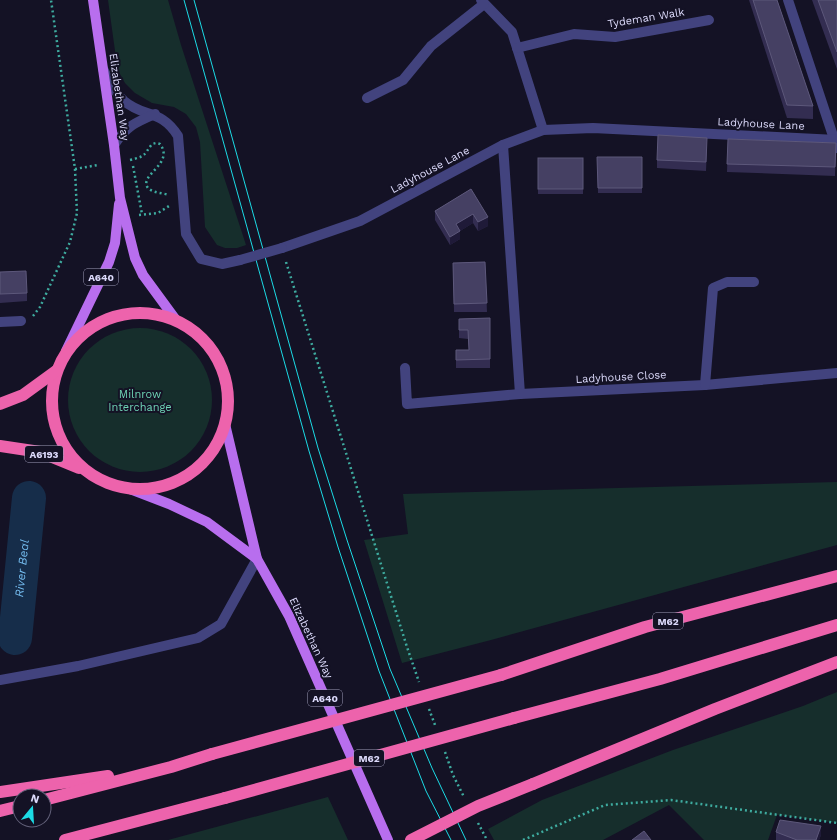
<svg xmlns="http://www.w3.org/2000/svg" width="837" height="840" viewBox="0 0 837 840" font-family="'Work Sans',sans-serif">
<rect width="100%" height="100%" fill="#141225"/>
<g fill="#162e2c">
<path d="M 108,0 L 168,0 L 181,45 L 246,245 L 237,248 L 225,248 L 217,245 L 205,227 L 200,142 L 196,127 L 186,114 L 174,107 L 152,103 L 135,93 L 125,83 L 120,74 L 116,58 Z"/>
<circle cx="140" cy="400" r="72"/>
<path d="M 837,482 L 837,545 L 491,640 L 402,663 L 364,540 L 408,534 L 403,494 Z"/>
<path d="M 837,692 L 837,823 L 777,815 L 768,840 L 704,840 L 669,805 L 603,840 L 494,840 L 488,829 L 542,800 L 673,750 L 803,706 Z"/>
<path d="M 328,797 L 348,840 L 168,840 Z"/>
</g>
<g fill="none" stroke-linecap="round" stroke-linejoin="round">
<path stroke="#162d4a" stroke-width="34" id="s1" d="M 15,638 L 29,498"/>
<g stroke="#3eab9f" stroke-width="2.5" stroke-dasharray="2 3" stroke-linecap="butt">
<path d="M 130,160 C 146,156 143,156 152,144 L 156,143 L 160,144 C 175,164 138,175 148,188 C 153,193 163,193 169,195"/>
<path d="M 133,166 L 142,214"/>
<path d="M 75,169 L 98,165"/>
<path d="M 139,215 L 158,213 L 169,206"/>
<path d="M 286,262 L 407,647 L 419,682"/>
<path d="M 33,316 L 40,307 L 70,242 L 77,213 L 75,169 L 51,0"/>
<path d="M 429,709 L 435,725"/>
<path d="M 445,752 L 453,775 L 464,797"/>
<path d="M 478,823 L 487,840"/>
<path d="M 523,840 L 605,805 L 671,800 L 837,823"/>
</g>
<g stroke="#42437e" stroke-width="10">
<path d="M 481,0 L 512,32 L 543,130"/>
<path d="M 788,0 L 837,148"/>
<path d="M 517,48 L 574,34 L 615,37 L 709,20"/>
<path d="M 103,69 C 109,80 115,93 124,101 C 144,118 161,109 178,136 L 186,234 L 201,259 L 222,264 L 240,260"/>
<path d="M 367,98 L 403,80 L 431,46 L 484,4"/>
<path d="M 114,145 C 127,126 134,123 155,114"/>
<path d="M 503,145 L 520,394"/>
<path d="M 282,248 L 360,221 L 503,145 L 543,130 L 593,128 L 837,140"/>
<path d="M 0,322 L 21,321"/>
<path d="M 405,368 L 407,404 L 520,394 L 705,385 L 837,373"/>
<path d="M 705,385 L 713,288 L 727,282 L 754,282"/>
<path d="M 0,680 L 78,666 L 198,638 L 221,624 L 257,559"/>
</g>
<g stroke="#b86eee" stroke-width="10">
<path d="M 93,0 L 114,145 L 120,198 L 135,258 L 143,275 L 176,320"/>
<path d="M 66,351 L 109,262 L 115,243 L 119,204"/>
<path d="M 225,424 L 257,559 L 289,616 L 388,840"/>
<path d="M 130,489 L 169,504 L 207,522 L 257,559"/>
</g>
<g stroke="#ed63ac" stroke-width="12">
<circle cx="140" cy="401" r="88"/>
<path d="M 0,404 L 23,395 L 56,371"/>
<path d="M 0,446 L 40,452 L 79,468"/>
<path d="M 501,675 L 645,627 L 837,576"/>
<path d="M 514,718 L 660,679 L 837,625"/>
<path d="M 533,784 L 715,709 L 837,662"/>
<path d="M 0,792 L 108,776"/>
<path d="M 44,800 L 171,767 L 212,754"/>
<path d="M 0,811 L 20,806"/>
<path d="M 65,840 L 225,798"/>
</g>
<g stroke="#1cdbe5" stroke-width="1">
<path d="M 184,0 L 309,451 L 338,547 L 379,671 L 426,791 L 451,840"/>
<path d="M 194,0 L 318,448 L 347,540 L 390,669 L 432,768 L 466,840"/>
</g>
<path stroke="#42437e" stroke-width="10" d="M 240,260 L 282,248"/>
<g stroke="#ed63ac" stroke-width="12">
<path d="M 212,754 L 501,675"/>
<path d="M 225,798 L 514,718"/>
<path d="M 411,840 L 478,806 L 533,784"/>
</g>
</g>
<g fill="#332d51">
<path d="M 749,0 L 777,0 L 813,106 L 813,119 L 787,118 Z"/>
<path d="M 812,0 L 837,0 L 837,69 Z"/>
<path d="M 728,139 L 836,143 L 835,176 L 727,172 Z"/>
<path d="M 707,147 L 706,171 L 657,168 L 657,160 Z"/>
<path d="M 597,157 L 642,157 L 642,193 L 598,193 Z"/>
<rect x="538" y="158" width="45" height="36"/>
<path d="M 471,189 L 488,226 L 478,231 L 473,223 L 460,231 L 460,239 L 450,245 L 435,220 L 435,211 Z"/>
<path d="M 485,262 L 487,312 L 454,312 L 453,263 Z"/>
<path d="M 0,272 L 27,293 L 27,301 L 0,303 Z"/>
<path d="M 490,318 L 490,368 L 456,368 L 456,350 L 469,350 L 468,339 L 459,338 L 459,319 Z"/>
<path d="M 776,832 L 821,835 L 819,840 L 776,840 Z"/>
</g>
<g fill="#1f1a38">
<path d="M 473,214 L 473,223 L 460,231 L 460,239 L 450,245 L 450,237 L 456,224 Z"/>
<path d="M 488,217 L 488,226 L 478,231 L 478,222 Z"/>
<path d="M 821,826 L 821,835 L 819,840 L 816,840 Z"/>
</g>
<g fill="#454063" stroke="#5d587b">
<path d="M 753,0 L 777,0 L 813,106 L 787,105 Z"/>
<path d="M 818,0 L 837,0 L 837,52 Z"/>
<path d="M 658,135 L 707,138 L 706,162 L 657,160 Z"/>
<path d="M 728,139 L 836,143 L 835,167 L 727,164 Z"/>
<path d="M 597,157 L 642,157 L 642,188 L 598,188 Z"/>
<rect x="538" y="158" width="45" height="31"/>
<path d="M 471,189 L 488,217 L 478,222 L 473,214 L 456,224 L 460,231 L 450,237 L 435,211 Z"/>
<path d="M 485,262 L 487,303 L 454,304 L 453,263 Z"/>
<path d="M 26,271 L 27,293 L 0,294 L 0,272 Z"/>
<path d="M 490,318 L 490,359 L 456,360 L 456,350 L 469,350 L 468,330 L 459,330 L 459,319 Z"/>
<path d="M 780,820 L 821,826 L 816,840 L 797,840 L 776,832 Z"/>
<path d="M 644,831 L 651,840 L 632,840 Z"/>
</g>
<g text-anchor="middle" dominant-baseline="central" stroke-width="4" stroke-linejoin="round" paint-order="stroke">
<g fill="#141225" stroke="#a09ebb" stroke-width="1">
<rect x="84" y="269" width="34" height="16" rx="3"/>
<rect x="25" y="446" width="38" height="16" rx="3"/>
<rect x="653" y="613" width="30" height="16" rx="3"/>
<rect x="308" y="690" width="34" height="16" rx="3"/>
<rect x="354" y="750" width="30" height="16" rx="3"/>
</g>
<g font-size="10" font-weight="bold" fill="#dcdafb">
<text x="101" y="277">A640</text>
<text x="44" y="454">A6193</text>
<text x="668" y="621">M62</text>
<text x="325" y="698">A640</text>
<text x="369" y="758">M62</text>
</g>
<g font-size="11" fill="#dcdafb" stroke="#141225">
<text transform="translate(646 18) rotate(-9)">Tydeman Walk</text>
<text transform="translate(119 97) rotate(82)">Elizabethan Way</text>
<text transform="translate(761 124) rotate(3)">Ladyhouse Lane</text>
<text transform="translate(430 170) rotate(-28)">Ladyhouse Lane</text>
<text transform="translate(621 377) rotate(-3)">Ladyhouse Close</text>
<text transform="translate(311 638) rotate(65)">Elizabethan Way</text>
</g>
<g font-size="11" fill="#6ed3b5" stroke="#141225">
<text x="140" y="394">Milnrow<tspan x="140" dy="13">Interchange</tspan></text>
</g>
<g font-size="12" font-style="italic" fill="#74bcef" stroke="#141225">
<text stroke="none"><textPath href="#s1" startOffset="70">River Beal</textPath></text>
</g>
</g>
<g transform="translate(32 808) rotate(18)"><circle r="19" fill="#141225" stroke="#64627b"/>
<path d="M0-3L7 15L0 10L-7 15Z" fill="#1cdbe5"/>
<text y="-6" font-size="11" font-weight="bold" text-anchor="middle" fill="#dcdafb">N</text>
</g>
</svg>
